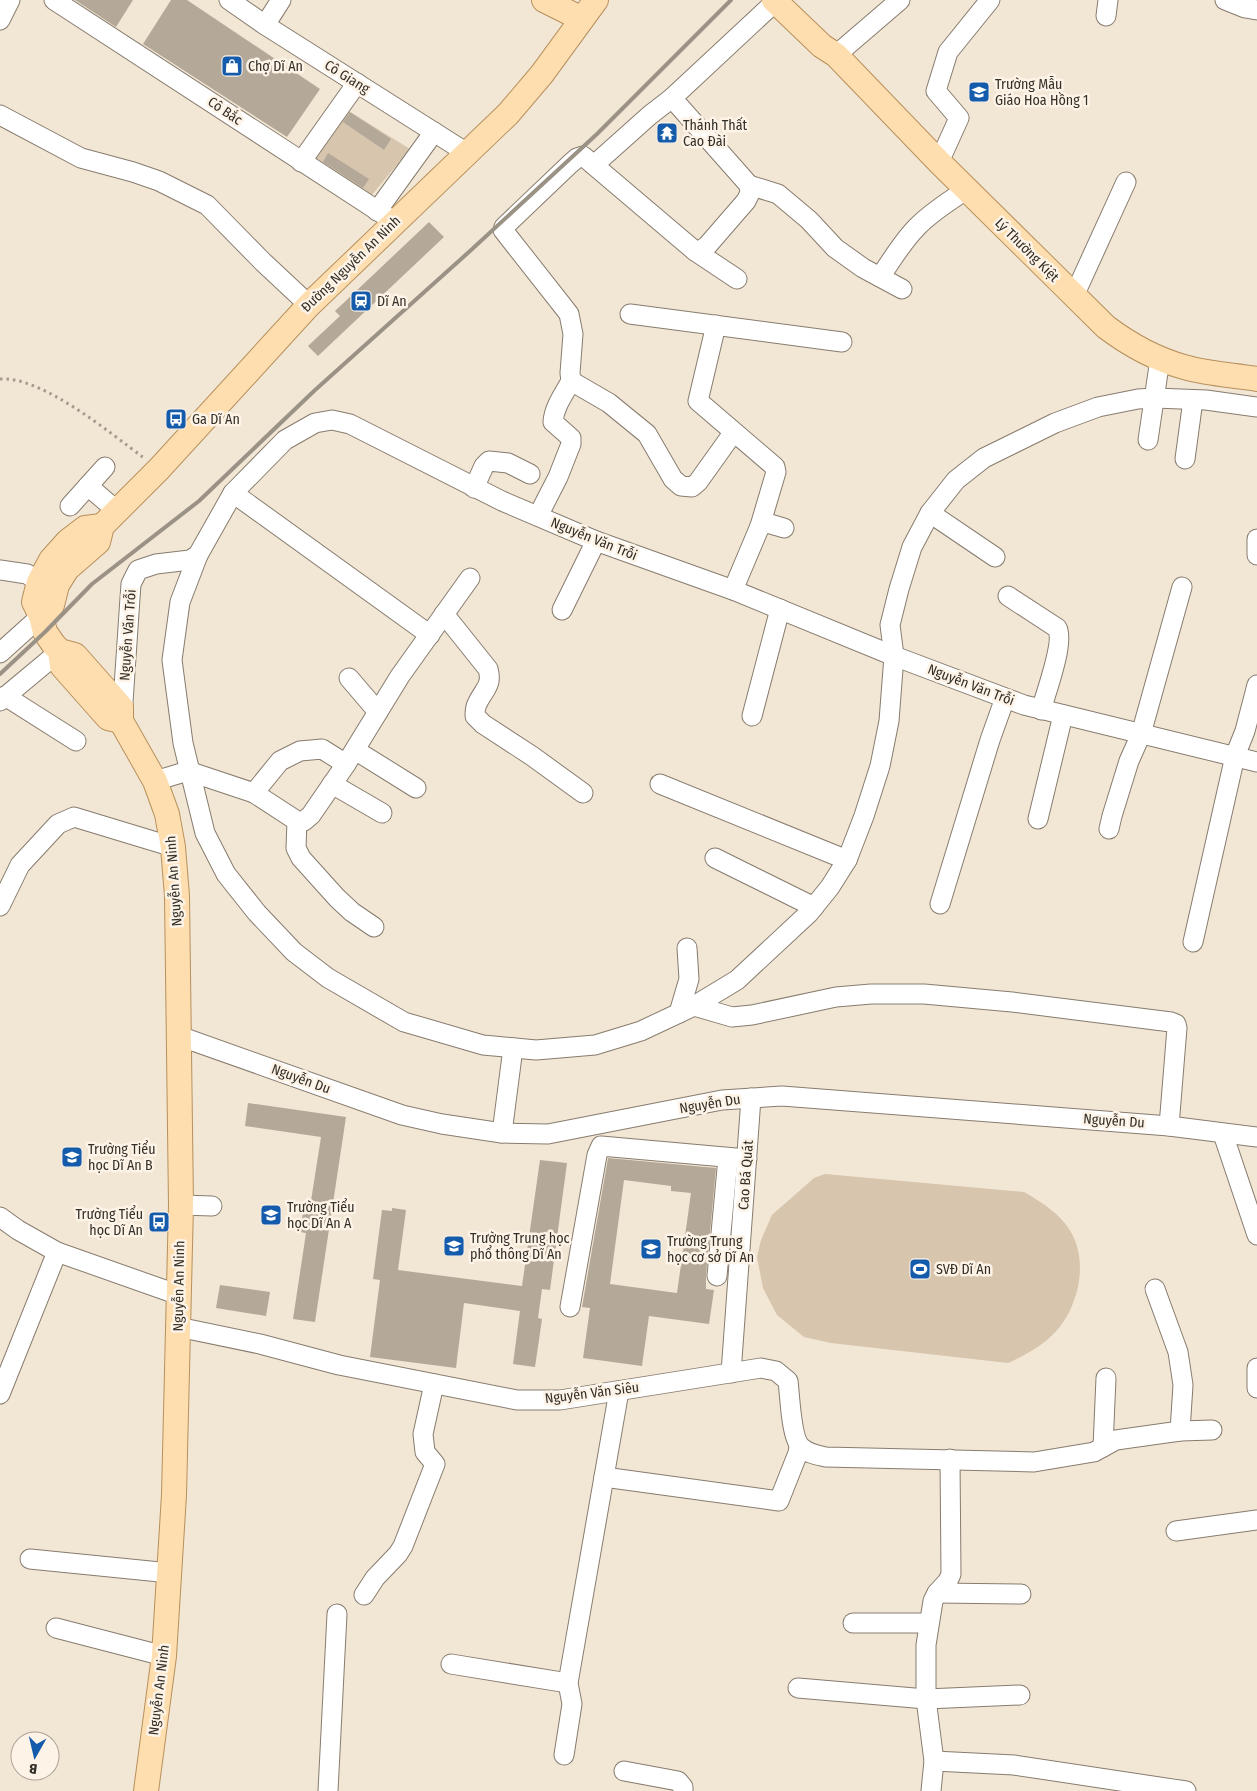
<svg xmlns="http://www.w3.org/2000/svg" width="1257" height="1791" viewBox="0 0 1257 1791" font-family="'Fira Sans Condensed',sans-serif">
<rect width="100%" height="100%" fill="#f2e6d5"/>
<g fill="#d7c5ad">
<path d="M 347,110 L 410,149 L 371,196 L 313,158 Z"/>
<path d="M 825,1174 L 1024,1192 C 1043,1203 1065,1217 1074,1238 C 1081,1254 1081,1271 1078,1287 C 1068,1329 1045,1346 1008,1363 L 831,1343 L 804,1337 L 777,1315 L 763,1288 L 757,1257 L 761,1240 L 772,1215 L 814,1178 Z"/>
</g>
<g fill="#b4a899" fill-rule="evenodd">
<path d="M 75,0 L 133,0 L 116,27 Z"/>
<path d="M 171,0 L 187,0 L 320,89 L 287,137 L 143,44 Z"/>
<path d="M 350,112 L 391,139 L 384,150 L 343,122 Z"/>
<path d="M 328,153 L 369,179 L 363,188 L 323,162 Z"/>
<path d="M 429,222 L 444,237 L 318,356 L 308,346 L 340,316 L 335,311 Z"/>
<path d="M 248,1103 L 346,1117 L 315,1322 L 293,1319 L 306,1233 L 300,1232 L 305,1200 L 311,1201 L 321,1137 L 245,1126 Z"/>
<path d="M 608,1158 L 716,1168 L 706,1275 L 706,1289 L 714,1290 L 709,1324 L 649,1316 L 642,1366 L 583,1358 L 590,1308 L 582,1307 ZM 624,1180 L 671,1186 L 671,1191 L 691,1193 L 677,1293 L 610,1284 Z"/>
<path d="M 540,1160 L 567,1163 L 550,1290 L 542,1289 L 538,1318 L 542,1319 L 535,1367 L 513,1364 L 520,1311 L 464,1303 L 456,1368 L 370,1357 L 380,1280 L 373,1279 L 382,1210 L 392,1211 L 392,1208 L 406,1210 L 398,1270 L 522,1286 Z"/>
<path d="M 220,1285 L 270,1292 L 266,1316 L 216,1308 Z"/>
</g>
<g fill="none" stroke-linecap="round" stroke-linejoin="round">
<g stroke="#877c6e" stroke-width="21">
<g id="minor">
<path d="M 54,0 L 395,222"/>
<path d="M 229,0 L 265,25 L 467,153"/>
<path d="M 1225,0 L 1245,8 L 1257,10"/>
<path d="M 1106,16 L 1108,0"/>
<path d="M 0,20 L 10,0"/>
<path d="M 265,25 L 281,0"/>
<path d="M 836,55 L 900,0"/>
<path d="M 0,115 L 81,158 L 133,172 L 159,181 L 207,205 L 263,262 L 309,305"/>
<path d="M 301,162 L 357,83"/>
<path d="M 939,162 L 959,118 L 936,91 L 948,52 L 990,0"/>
<path d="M 594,165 L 650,115 L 672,98"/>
<path d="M 749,185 L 778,194 L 809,220 L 835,248 L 863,268 L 902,289"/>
<path d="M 377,211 L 434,132"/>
<path d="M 695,251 L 737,279"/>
<path d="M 880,277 C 892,260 902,242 917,227 C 931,212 950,201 967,189"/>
<path d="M 1074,296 L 1126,182"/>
<path d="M 630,314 L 842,342"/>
<path d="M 716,325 L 698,401 L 775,467 L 776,472 L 760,526"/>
<path d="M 733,433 L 698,482 L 692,487 L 681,486 L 673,479 L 647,434 L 609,403 L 571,381 L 570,373 L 573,334 L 569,314 L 503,230 L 504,227 L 570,164 L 577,158 L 583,156 L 695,251 L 701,250 L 707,246 L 746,201 L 750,193 L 749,185 L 672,98 L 775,2"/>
<path d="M 1148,440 L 1160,359"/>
<path d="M 1185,459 L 1193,400"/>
<path d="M 88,486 L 117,511"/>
<path d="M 474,488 L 484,466 L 489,461 L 508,463 L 530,474"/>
<path d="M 233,493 L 430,635"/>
<path d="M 70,506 L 105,467"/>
<path d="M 930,513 L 995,557"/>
<path d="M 538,516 L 558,477 L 571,444 L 571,438 L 553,422 C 554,407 564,394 571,381"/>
<path d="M 1257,539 L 1257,555"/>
<path d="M 198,555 L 180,602 L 172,660 L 183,743 L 205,833 L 226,874 L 257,913 L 294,952 L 328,978 L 404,1022 L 483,1045 L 536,1050 L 595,1045 L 641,1031 L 694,1006 L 737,980 L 809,913 L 830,887 L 847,860 L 864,816 L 880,766 L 889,721 L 894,656 L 890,625 L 899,589 L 912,547 L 930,513 L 956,480 L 984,458 L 1055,423 L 1098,407 L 1138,399 L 1155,398 L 1206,400 L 1257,407"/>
<path d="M 0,570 L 27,574 L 39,582"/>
<path d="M 733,590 L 760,526 L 767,523 L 784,528"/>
<path d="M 1008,596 L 1057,628 C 1065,641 1046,693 1041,710"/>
<path d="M 562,610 L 596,541"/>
<path d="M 444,614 L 488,669 C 493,686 483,690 477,704 C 475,708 475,712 475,716 L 483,724 L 532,756 L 583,793"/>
<path d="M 0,653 L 41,616"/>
<path d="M 349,678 L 378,712"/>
<path d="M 5,696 L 76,741"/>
<path d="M 0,701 L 60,651"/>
<path d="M 752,716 L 780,609"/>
<path d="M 122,717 L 130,598 L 131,584 L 138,570 L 156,564 L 190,560 L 198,555 L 233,493 L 285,440 L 315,423 L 332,420 L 350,424 L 502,501 L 596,541 L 733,590 L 894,656 L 1024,705 L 1257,762"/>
<path d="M 355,750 L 416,788"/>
<path d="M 155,781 L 188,771 L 254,793 L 297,821 L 304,821 L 311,815 L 346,764 L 400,676 L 470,578"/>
<path d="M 332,784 L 382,813"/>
<path d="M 660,784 L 847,860"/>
<path d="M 254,793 L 280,761 L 300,751 L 322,749 L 346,764"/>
<path d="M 1038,819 L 1063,715"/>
<path d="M 297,821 L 296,848 L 301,858 L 337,898 L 352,912 L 374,927"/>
<path d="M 1109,829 L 1112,816 L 1129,761 L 1141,734 L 1182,587"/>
<path d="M 715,858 L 814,907"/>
<path d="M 940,904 L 990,740 L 1005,698"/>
<path d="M 0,906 L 20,865 L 58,824 L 74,817 L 173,847"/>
<path d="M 1193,942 L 1235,756 L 1245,731 L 1257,685"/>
<path d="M 694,1006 L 732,1017 L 752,1015 L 836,997 L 871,994 L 924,994 L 1012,1002 L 1171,1022 L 1176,1024 L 1177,1028 L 1169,1126"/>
<path d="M 679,1013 L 689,979 L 687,948"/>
<path d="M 179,1036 L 402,1115 L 442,1124 L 502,1133 L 548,1134 L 722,1100 L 782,1096 L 1169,1126 L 1257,1137"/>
<path d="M 502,1133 L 513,1048"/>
<path d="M 1223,1134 L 1257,1235"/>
<path d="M 181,1205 L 212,1206"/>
<path d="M 0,1217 L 18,1230 L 57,1252 L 179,1295"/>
<path d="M 717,1276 L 728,1158"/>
<path d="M 1155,1289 L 1178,1352 L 1183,1385 L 1180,1431"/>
<path d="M 570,1307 L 597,1155 L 601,1146 L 747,1159"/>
<path d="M 178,1327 L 260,1344 L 339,1365 L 517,1400 L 560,1400 L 761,1368 L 776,1371 L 788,1381 C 790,1396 791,1438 801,1447 C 808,1454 817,1455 826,1457 L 1034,1462 L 1094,1452 L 1116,1440 L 1180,1431 L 1212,1430"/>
<path d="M 1257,1368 L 1257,1388"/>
<path d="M 731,1373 L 751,1098"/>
<path d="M 0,1394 L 57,1252"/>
<path d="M 1103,1447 L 1106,1378"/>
<path d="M 604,1477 L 779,1501 L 798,1453 L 799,1446"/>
<path d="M 1176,1531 L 1257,1520"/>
<path d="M 30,1559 L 170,1573"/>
<path d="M 937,1593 L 1021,1594"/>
<path d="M 364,1595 L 375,1578 L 398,1554 L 403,1546 L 435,1464 L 425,1452 L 423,1434 L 434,1384"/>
<path d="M 853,1623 L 929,1623"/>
<path d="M 56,1628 L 164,1656"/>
<path d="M 451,1664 L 568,1683"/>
<path d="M 798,1688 L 926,1699 L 1020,1695"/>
<path d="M 564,1755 L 572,1704 L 568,1683 L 619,1391"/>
<path d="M 934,1761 L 1014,1765 L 1186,1791"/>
<path d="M 624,1771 L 678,1781 L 683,1787 L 683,1791"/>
<path d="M 328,1791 L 337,1614"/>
<path d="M 931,1791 L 934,1761 L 926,1699 L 926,1645 L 933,1601 L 937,1593 L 948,1581 L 951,1574 L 950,1459"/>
</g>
</g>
<g stroke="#b7915d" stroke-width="26">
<g id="major">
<path d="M 544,0 L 582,19"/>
<path d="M 774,0 L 822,46 L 836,55 L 939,162 L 1106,327 C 1130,345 1155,359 1184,367 C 1208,374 1233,375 1257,379"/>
<path d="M 102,526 L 85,528 L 68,541 L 51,560 L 39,582 L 34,602 L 41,616 L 45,632 L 54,645 L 60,651 L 75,655 L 121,707 L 121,721 L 155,781 L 167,814 L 173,847 L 177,896 L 181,1205 L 174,1495 L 164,1656 L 146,1791"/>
<path d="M 41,616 L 52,605 L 57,585 L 67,569 L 98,542 L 102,526 L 159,469 L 309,305 L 508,114 L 542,74 L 596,0"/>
<path d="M 60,651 L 62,666 L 108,718 L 121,721"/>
</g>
</g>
<path stroke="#a39b8e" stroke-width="3" stroke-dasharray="2.5 4" stroke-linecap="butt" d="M 0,379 C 42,376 110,433 144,458"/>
<use href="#minor" stroke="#fff" stroke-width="19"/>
<use href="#major" stroke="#feddaf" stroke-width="24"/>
<path stroke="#9b9286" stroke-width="4" d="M 0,674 L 45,632 L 92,584 L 199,501 L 314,391 L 470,251 L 597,134 L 731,0"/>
</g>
<defs>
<g id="shop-square" transform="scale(1.125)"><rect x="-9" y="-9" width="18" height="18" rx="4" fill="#145bab" stroke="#fdf3e6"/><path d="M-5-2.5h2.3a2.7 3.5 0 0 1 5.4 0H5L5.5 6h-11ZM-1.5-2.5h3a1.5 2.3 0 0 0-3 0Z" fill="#fff"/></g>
<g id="school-square" transform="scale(1.125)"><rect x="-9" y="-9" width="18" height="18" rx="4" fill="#145bab" stroke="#fdf3e6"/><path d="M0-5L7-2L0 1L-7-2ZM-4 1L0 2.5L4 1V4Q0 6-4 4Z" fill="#fff"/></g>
<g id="temple-square" transform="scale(1.125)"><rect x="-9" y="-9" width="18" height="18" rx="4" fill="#145bab" stroke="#fdf3e6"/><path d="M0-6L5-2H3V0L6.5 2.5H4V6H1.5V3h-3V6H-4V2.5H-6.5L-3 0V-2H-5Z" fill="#fff"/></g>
<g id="station-square" transform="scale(1.125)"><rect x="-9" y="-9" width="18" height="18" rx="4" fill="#145bab" stroke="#fdf3e6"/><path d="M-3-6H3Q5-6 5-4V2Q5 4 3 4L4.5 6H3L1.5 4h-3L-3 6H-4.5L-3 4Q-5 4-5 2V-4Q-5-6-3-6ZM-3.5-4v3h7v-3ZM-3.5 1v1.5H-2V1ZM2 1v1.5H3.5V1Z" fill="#fff"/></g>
<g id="bus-square" transform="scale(1.125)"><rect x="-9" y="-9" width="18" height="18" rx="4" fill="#145bab" stroke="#fdf3e6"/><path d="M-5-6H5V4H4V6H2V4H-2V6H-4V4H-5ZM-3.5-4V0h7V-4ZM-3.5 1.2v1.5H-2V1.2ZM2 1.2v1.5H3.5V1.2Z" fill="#fff"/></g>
<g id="stadium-square" transform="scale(1.125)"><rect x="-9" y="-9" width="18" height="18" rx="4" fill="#145bab" stroke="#fdf3e6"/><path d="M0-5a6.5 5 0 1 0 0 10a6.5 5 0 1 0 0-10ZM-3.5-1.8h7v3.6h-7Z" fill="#fff"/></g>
</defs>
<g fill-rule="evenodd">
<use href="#shop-square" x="232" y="66"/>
<use href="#school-square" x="979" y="92"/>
<use href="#temple-square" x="667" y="133"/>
<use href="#station-square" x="361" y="301"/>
<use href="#bus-square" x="176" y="419"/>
<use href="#school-square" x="72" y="1157"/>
<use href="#school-square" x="271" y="1215"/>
<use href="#bus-square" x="159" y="1222"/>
<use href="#school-square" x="454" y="1246"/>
<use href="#school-square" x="651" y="1249"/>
<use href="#stadium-square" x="920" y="1269"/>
</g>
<g text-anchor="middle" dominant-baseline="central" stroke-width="5" stroke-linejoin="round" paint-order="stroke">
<g font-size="14" fill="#322e28" stroke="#fdf3e6" text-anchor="start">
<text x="248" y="66">Chợ Dĩ An</text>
<text x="995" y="84">Trường Mẫu<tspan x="995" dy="16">Giáo Hoa Hồng 1</tspan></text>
<text x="683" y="125">Thánh Thất<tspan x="683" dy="16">Cao Đài</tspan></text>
<text x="377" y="301">Dĩ An</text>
<text x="192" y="419">Ga Dĩ An</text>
<text x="88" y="1149">Trường Tiểu<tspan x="88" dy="16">học Dĩ An B</tspan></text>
<text x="287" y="1207">Trường Tiểu<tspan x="287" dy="16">học Dĩ An A</tspan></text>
<text x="143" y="1214" text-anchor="end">Trường Tiểu<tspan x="143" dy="16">học Dĩ An</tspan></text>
<text x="470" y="1238">Trường Trung học<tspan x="470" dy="16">phổ thông Dĩ An</tspan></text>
<text x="667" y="1241">Trường Trung<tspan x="667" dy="16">học cơ sở Dĩ An</tspan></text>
<text x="936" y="1269">SVĐ Dĩ An</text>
</g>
<g font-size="14" fill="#322e28" stroke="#fdf3e6">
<text transform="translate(347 77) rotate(32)">Cô Giang</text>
<text transform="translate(225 111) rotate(34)">Cô Bắc</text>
<text transform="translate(1027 250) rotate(45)">Lý Thường Kiệt</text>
<text transform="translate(351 264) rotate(-44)">Đường Nguyễn An Ninh</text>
<text transform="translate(594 539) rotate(22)">Nguyễn Văn Trỗi</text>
<text transform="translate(128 635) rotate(-86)">Nguyễn Văn Trỗi</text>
<text transform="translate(971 685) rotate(21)">Nguyễn Văn Trỗi</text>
<text transform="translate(174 881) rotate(-94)">Nguyễn An Ninh</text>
<text transform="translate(301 1079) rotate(20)">Nguyễn Du</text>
<text transform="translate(710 1104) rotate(-9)">Nguyễn Du</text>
<text transform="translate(1114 1121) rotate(4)">Nguyễn Du</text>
<text transform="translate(746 1175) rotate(-86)">Cao Bá Quát</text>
<text transform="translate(179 1286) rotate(-89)">Nguyễn An Ninh</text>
<text transform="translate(592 1393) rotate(-7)">Nguyễn Văn Siêu</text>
<text transform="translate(159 1690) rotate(-83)">Nguyễn An Ninh</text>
</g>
</g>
<g transform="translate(35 1756) rotate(188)"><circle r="24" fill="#fdf3e6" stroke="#aca49a"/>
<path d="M0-4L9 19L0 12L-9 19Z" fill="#145bab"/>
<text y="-8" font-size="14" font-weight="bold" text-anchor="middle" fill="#322e28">B</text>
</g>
</svg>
